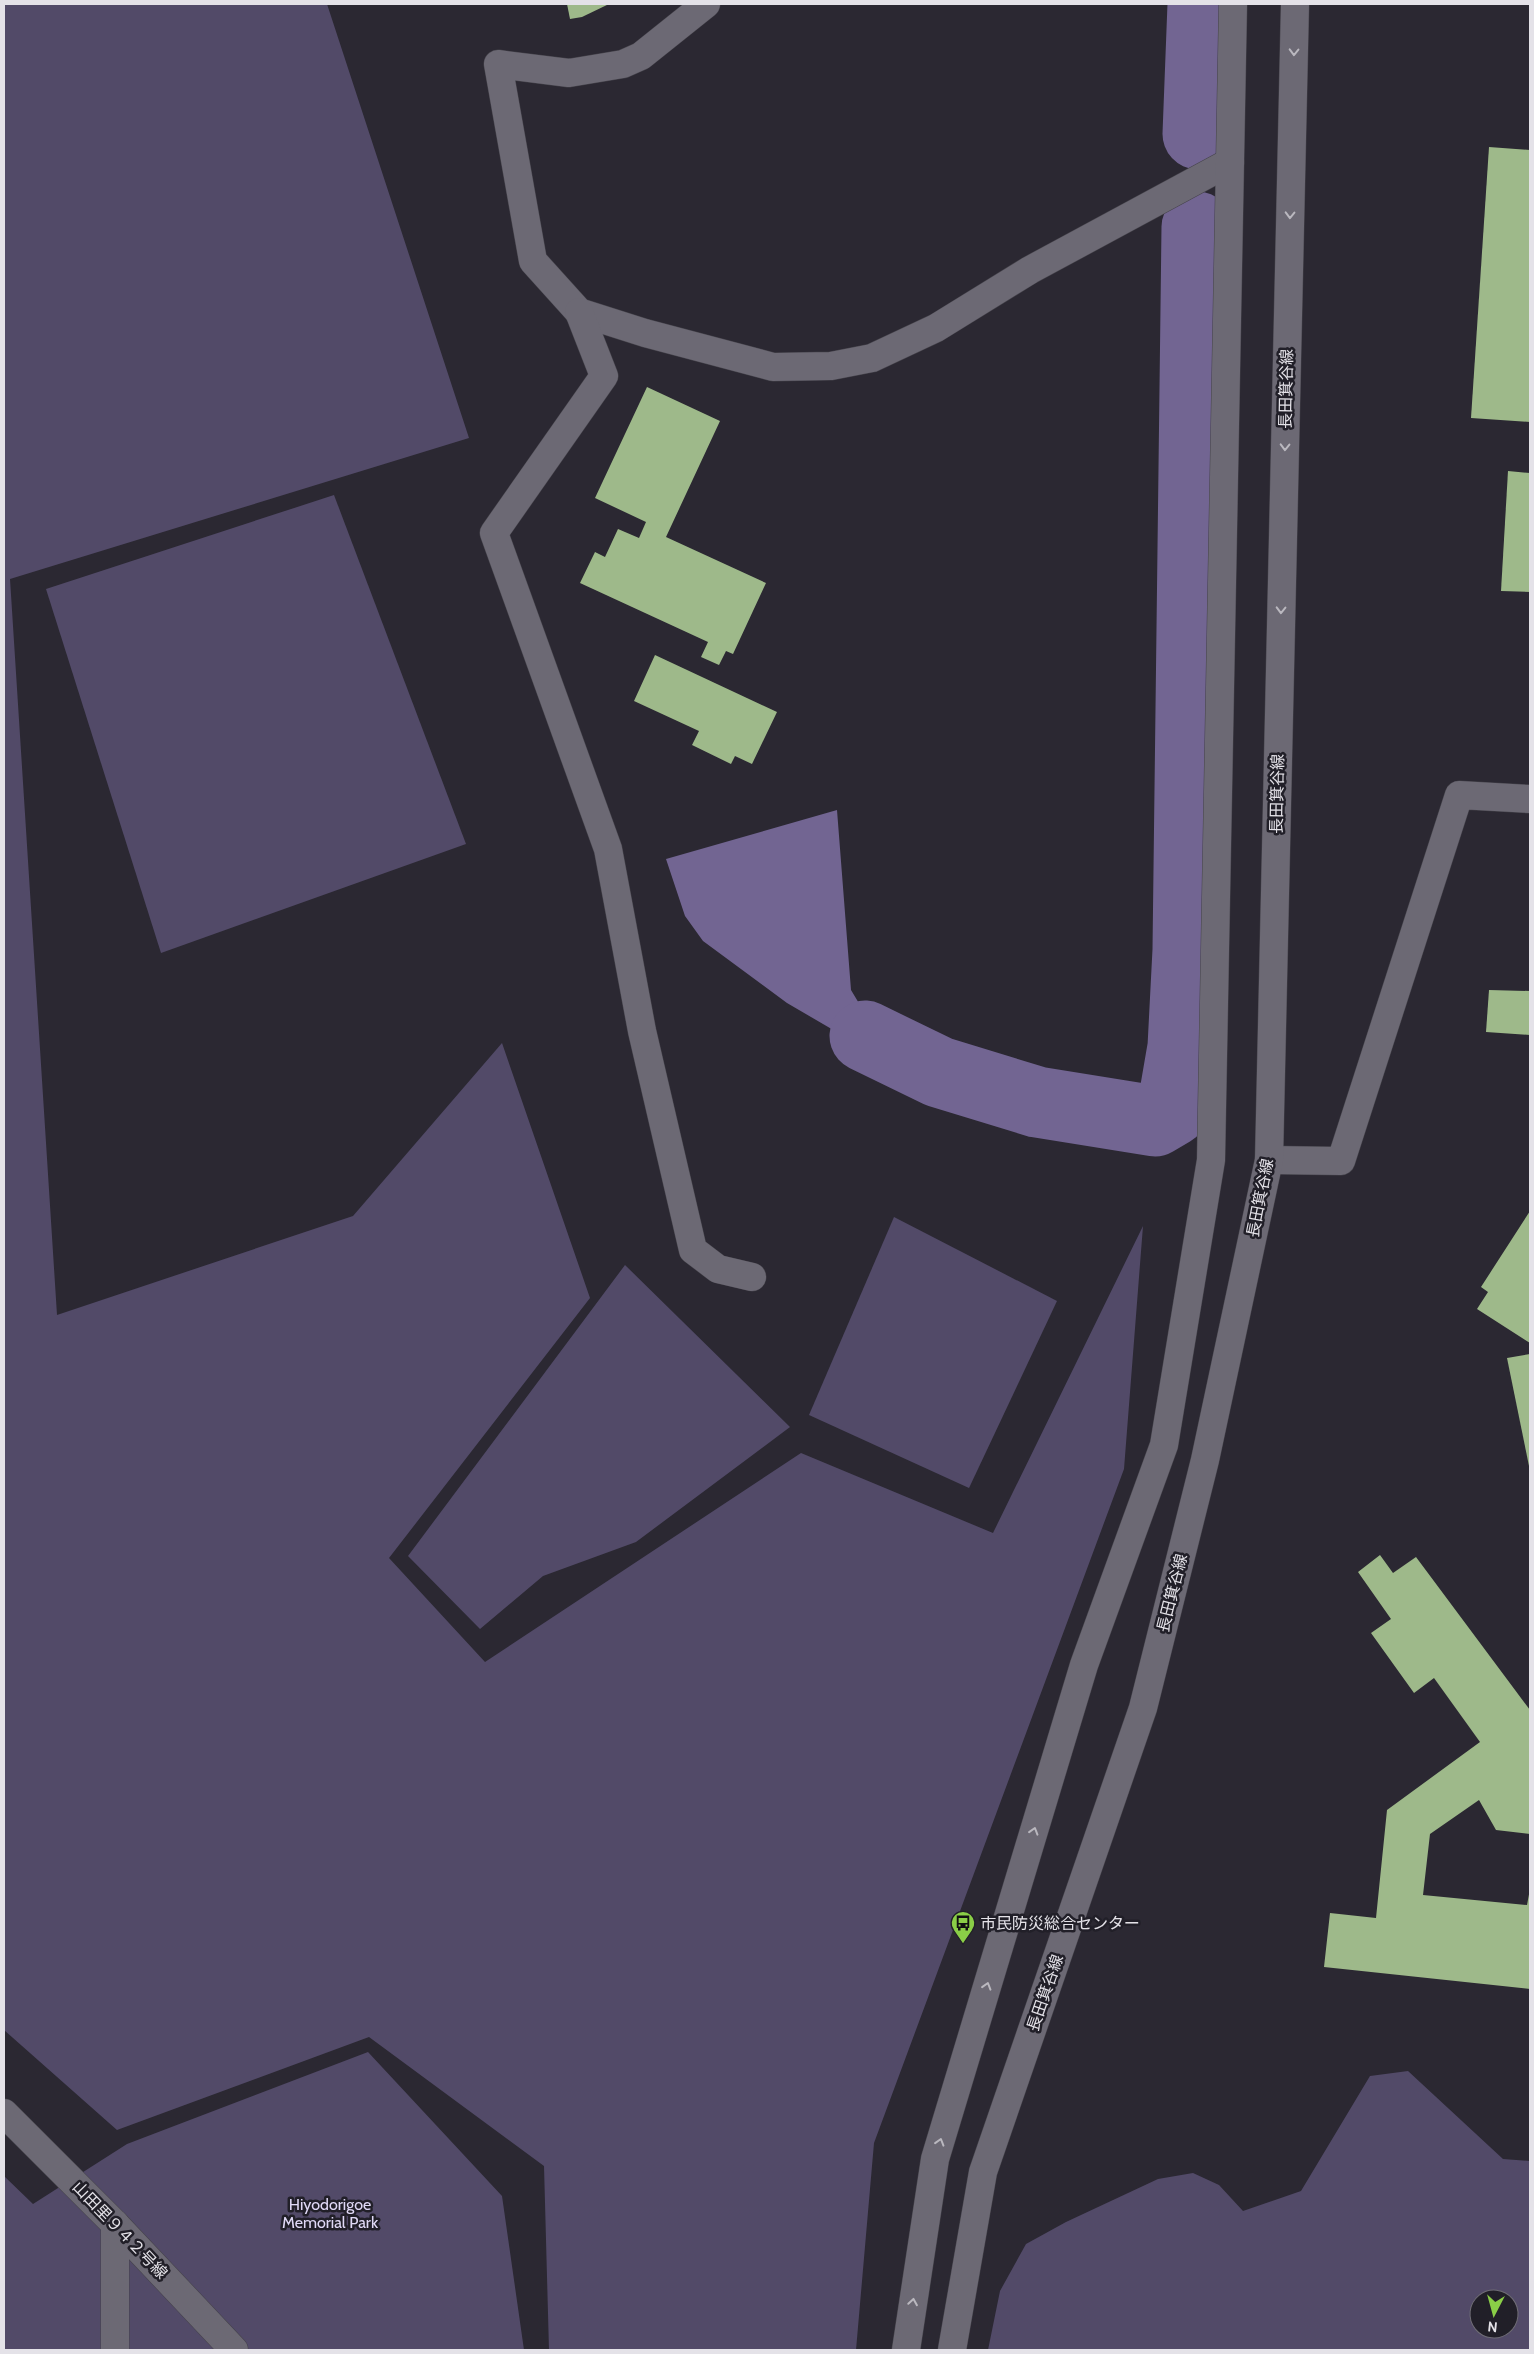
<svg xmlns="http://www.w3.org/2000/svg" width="1534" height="2354" viewBox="0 0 1534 2354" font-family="Cabin,'Noto Sans JP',sans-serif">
<rect width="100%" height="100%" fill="#2b2832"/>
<g fill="#524a68" fill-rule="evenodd">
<path d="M 4,4 L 327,4 L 469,438 L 10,579 L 57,1315 L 353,1216 L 502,1043 L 590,1298 L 389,1558 L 485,1662 L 801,1453 L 993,1533 L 1143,1226 L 1124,1469 L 874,2143 L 856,2350 L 549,2350 L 544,2166 L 369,2037 L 117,2130 L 4,2030 Z"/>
<path d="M 334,495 L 466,844 L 161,953 L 46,589 Z"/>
<path d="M 894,1217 L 1057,1301 L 969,1488 L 809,1415 Z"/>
<path d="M 625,1265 L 790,1427 L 636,1542 L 543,1576 L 480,1629 L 408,1556 Z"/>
<path d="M 368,2052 L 502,2196 L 524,2350 L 4,2350 L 4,2176 L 33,2204 L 127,2144 Z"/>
<path d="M 1408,2071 L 1503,2159 L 1530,2161 L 1530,2350 L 988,2350 L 1000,2291 L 1026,2244 L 1066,2222 L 1158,2179 L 1193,2173 L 1219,2185 L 1243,2211 L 1301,2191 L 1370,2076 ZM 1479,2299 L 1509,2299 L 1509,2329 L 1479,2329 Z"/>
</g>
<path fill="#726592" d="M 837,810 L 851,990 L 872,1025 L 859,1045 L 787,1003 L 703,941 L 685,916 L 666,859 Z"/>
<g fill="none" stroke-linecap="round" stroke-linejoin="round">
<g stroke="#726592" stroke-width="71">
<path d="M 1198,134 L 1203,4"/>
<path d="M 865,1036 L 939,1072 L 1037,1102 L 1155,1121 L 1172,1111 L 1183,1047 L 1188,950 L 1197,227"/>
</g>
</g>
<g fill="#9eb98a">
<path d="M 567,4 L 609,4 L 582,17 L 570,19 Z"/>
<path d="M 1489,147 L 1530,150 L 1530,422 L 1471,418 Z"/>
<path d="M 647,387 L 720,421 L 666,537 L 766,583 L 733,654 L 726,651 L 719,665 L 701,657 L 708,642 L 580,583 L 595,552 L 605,557 L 618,529 L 639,538 L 646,522 L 595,498 Z"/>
<path d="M 1508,471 L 1530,473 L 1530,592 L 1501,591 Z"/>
<path d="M 655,655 L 777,712 L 752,764 L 735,756 L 731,764 L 692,745 L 699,731 L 634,701 Z"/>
<path d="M 1489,990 L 1530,991 L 1530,1035 L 1486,1032 Z"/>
<path d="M 1530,1211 L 1530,1343 L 1477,1309 L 1488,1292 L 1481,1287 Z"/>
<path d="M 1530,1354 L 1530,1466 L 1529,1466 L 1507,1358 Z"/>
<path d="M 1380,1555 L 1393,1573 L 1416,1557 L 1530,1710 L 1530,1834 L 1496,1830 L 1479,1800 L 1430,1834 L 1423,1895 L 1527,1905 L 1530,1889 L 1530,1989 L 1324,1967 L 1330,1913 L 1376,1918 L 1387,1810 L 1480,1742 L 1434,1678 L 1414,1693 L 1371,1633 L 1391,1619 L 1358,1572 Z"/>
</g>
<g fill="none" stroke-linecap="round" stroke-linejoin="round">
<g stroke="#45434b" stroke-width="29">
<g id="minor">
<path d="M 706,4 L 641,56 L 623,64 L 569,73 L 498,64 L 533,261 L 579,312 L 645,333 L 773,367 L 831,366 L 872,358 L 936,328 L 1030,270 L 1230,162"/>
<path d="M 579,312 L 604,376 L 494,533 L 608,849 L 642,1031 L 693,1250 L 718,1269 L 752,1277"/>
<path d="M 1269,1160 L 1341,1161 L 1459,795 L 1530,799"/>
<path d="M 4,2113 L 115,2224 L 234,2350"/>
<path d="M 115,2224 L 115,2350"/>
<path d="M 906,2350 L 935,2159 L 1084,1665 L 1164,1445 L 1211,1160 L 1233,4"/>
<path d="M 952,2350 L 983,2172 L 1143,1708 L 1205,1460 L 1269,1160 L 1295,4"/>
</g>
</g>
<use href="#minor" stroke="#6c6974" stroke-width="28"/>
</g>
<defs><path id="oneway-chevron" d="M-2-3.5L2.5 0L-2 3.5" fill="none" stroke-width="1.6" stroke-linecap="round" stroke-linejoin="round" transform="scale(1.25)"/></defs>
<g stroke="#bab8bf">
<use href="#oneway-chevron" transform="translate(1294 52) rotate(91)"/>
<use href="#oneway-chevron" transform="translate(1290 215) rotate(91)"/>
<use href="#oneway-chevron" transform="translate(1285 447) rotate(91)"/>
<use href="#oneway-chevron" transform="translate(1281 610) rotate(91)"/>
<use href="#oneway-chevron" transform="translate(1034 1831) rotate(-73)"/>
<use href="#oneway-chevron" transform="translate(987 1986) rotate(-73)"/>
<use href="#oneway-chevron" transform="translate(940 2142) rotate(-73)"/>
<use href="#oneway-chevron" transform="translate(913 2302) rotate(-81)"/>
</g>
<defs>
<g id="bus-pin" transform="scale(1.25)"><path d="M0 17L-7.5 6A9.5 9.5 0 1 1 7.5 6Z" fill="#8ace47" stroke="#211f28"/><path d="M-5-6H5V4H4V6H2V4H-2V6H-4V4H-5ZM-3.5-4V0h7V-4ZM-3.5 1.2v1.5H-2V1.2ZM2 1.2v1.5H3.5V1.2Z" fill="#111"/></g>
</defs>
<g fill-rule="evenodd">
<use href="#bus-pin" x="963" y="1923"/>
</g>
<g text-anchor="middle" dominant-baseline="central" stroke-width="5" stroke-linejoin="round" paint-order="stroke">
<g font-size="16" fill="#e4e2e8" stroke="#211f28">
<text transform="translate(1286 389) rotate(-89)">長田箕谷線</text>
<text transform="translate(1277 794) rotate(-89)">長田箕谷線</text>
<text transform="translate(1260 1198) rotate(-79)">長田箕谷線</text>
<text transform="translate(1172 1593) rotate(-76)">長田箕谷線</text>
<text transform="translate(1045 1993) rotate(-71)">長田箕谷線</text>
<text transform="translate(120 2230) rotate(46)">山田里９４２号線</text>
</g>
<g font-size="16" fill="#e4e2e8" stroke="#211f28" text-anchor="start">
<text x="980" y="1923">市民防災総合センター</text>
</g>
<g font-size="16" fill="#e0d9f6" stroke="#211f28">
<text x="330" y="2204">Hiyodorigoe<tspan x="330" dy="18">Memorial Park</tspan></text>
</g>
</g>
<rect width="1534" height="2354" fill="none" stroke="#e4e2e8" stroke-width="10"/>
<g transform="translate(1494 2314) rotate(186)"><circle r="24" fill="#211f28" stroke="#6f6d75"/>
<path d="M0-4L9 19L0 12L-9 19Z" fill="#8ace47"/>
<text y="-8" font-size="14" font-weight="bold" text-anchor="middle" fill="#e4e2e8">N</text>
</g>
</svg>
